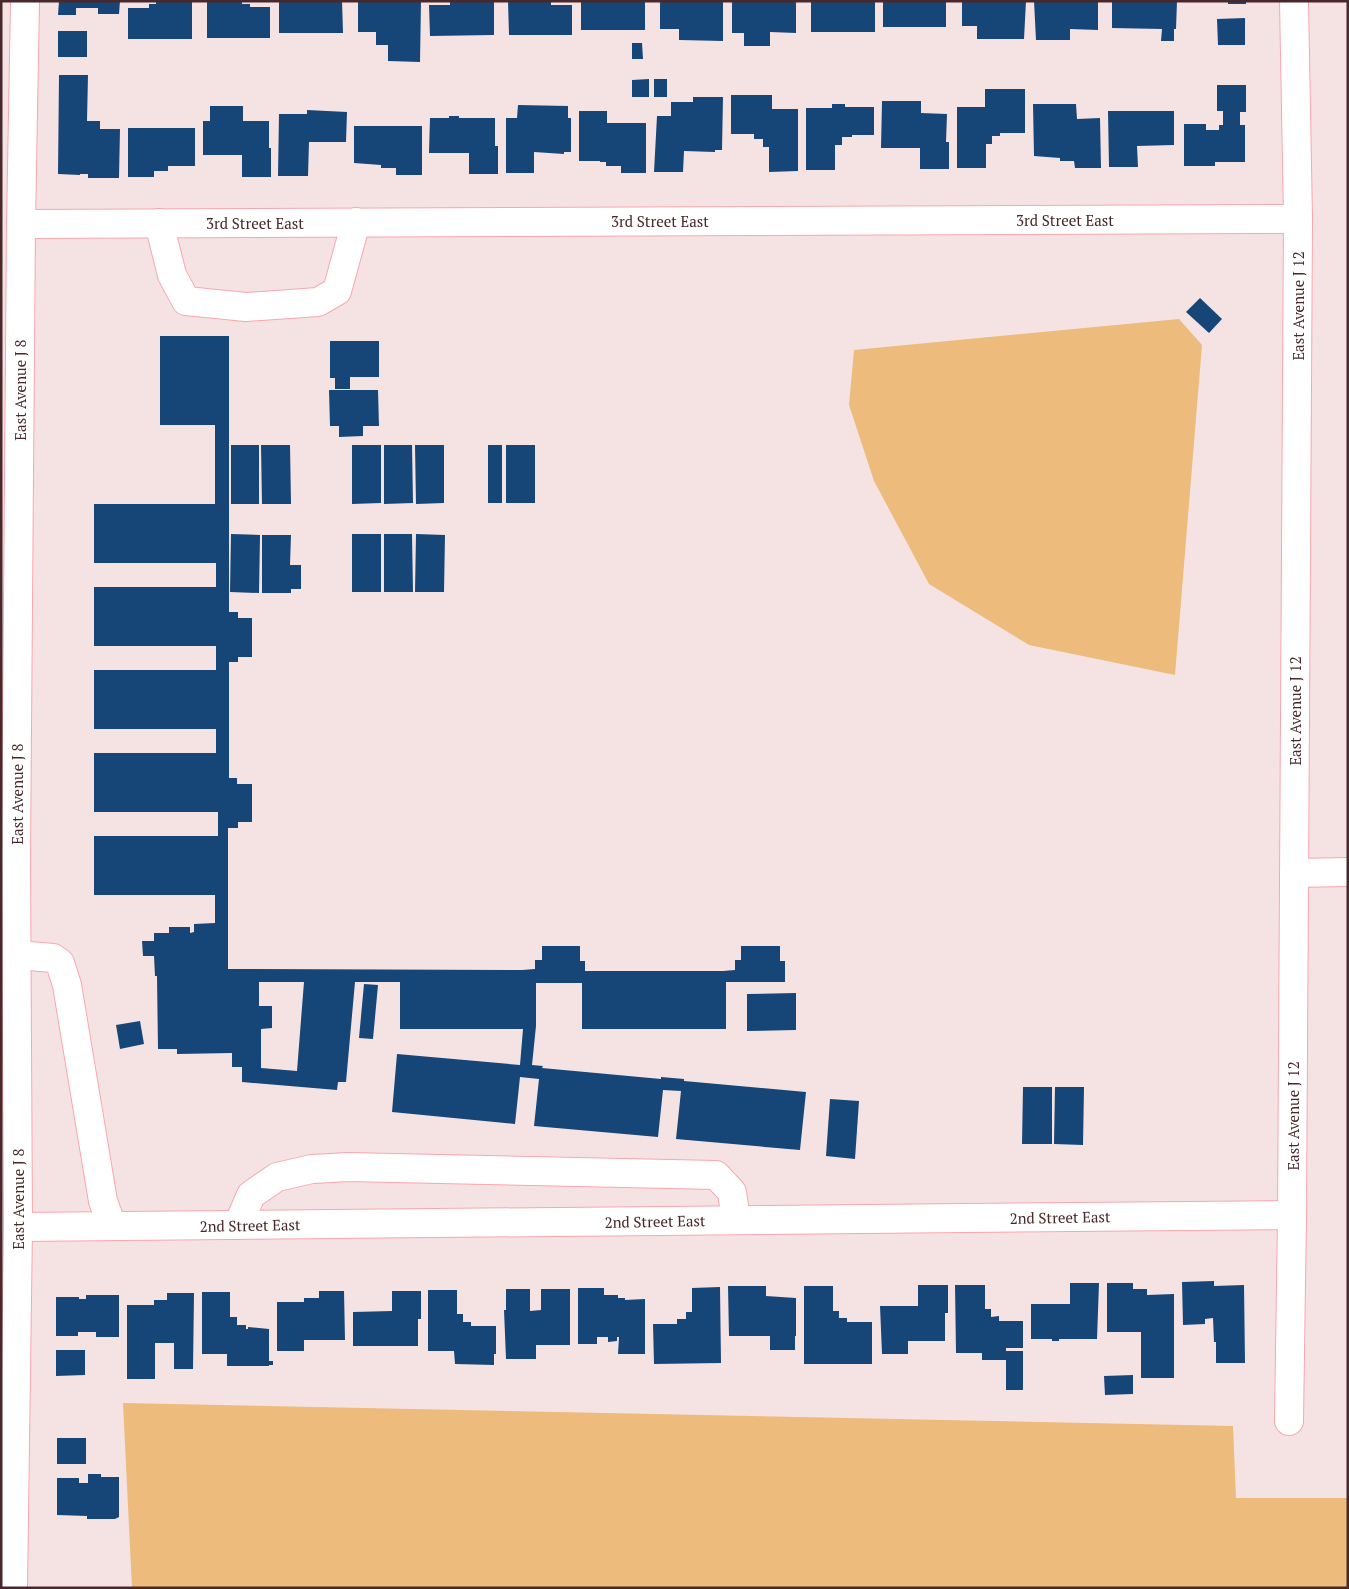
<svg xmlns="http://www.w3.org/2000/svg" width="1349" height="1589" viewBox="0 0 1349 1589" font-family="'PT Serif',serif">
<rect width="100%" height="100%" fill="#f5e3e4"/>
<g fill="#edbb7b">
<path d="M 1179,319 L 1202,345 L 1175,675 L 1029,645 L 929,584 L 874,481 L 849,405 L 854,350 Z"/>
<path d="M 123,1403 L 1233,1426 L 1236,1498 L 1348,1498 L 1348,1588 L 132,1588 Z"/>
</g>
<g fill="#164577" fill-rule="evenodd">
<path d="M 59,1 L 120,1 L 119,14 L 98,14 L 98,8 L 76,8 L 76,15 L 58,15 Z"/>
<path d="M 156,1 L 192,1 L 192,39 L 128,39 L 128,8 L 149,8 L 149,4 L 156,4 Z"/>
<path d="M 207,1 L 242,1 L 242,4 L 250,4 L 250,7 L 270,7 L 270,38 L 207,38 Z"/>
<path d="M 279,1 L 342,1 L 343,33 L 279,33 Z"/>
<path d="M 358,1 L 421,1 L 420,62 L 388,61 L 388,45 L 376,45 L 376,32 L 358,32 Z"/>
<path d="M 450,1 L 494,1 L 494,35 L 430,36 L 429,5 L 450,5 Z"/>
<path d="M 508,1 L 551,1 L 551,5 L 572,5 L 572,35 L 509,35 Z"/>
<rect x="581" y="1" width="64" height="29"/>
<path d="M 660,1 L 723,1 L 723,41 L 679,40 L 679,29 L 660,29 Z"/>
<path d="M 796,1 L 796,33 L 770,32 L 770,46 L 744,46 L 744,33 L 732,33 L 732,2 Z"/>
<rect x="811" y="1" width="64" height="31"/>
<rect x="883" y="1" width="63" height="26"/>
<path d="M 962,1 L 1026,1 L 1024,39 L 977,39 L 977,26 L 962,26 Z"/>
<path d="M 1034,1 L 1098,1 L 1098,30 L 1070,29 L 1070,40 L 1036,40 Z"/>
<path d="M 1112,1 L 1177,1 L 1176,29 L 1174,29 L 1174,41 L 1161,41 L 1162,29 L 1112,28 Z"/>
<rect x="1228" y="1" width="18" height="3"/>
<path d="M 1245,18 L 1245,45 L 1218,45 L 1217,19 Z"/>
<rect x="58" y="31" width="29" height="26"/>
<path d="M 632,43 L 642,43 L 643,59 L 632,59 Z"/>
<path d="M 59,75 L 88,75 L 87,121 L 100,121 L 100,129 L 120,129 L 119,178 L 88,178 L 88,174 L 80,174 L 80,175 L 58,174 Z"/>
<path d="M 649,79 L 649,97 L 632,97 L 632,80 Z"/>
<rect x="654" y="79" width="13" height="18"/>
<path d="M 1217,85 L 1246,85 L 1246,112 L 1240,112 L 1240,125 L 1245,125 L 1245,162 L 1215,162 L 1215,166 L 1184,166 L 1184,124 L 1206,124 L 1206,130 L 1219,130 L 1219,125 L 1223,125 L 1223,111 L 1217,111 Z"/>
<path d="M 985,89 L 1025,89 L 1025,133 L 1000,133 L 1000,136 L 992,136 L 992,144 L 986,144 L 986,168 L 957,168 L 957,107 L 985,107 Z"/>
<path d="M 731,95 L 772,95 L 772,109 L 798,109 L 798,171 L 769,172 L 769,147 L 763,147 L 763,139 L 754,139 L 754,134 L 731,134 Z"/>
<path d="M 693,97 L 723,97 L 722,150 L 715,150 L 715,152 L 684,151 L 683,172 L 654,172 L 657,116 L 671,116 L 671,102 L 693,102 Z"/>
<path d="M 882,101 L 921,101 L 921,113 L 947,114 L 946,142 L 949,142 L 949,169 L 920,169 L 920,148 L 881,148 Z"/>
<path d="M 832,104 L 845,104 L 845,107 L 874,107 L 874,135 L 852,135 L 852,137 L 842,137 L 842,145 L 835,145 L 835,170 L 806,170 L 806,108 L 832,108 Z"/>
<path d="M 1033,104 L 1076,104 L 1077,119 L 1100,118 L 1101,168 L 1075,168 L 1074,161 L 1060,161 L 1060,158 L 1034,156 Z"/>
<path d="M 518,105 L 568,106 L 568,118 L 571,118 L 571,152 L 564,152 L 564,154 L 534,152 L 534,173 L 506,173 L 506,118 L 517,118 Z"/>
<path d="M 210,106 L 243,106 L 243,121 L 269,121 L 269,148 L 271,148 L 271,177 L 242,177 L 242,155 L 203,155 L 203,121 L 210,121 Z"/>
<path d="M 307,110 L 347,112 L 346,142 L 309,142 L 308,176 L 278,176 L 279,114 L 307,114 Z"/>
<path d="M 579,111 L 607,111 L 607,123 L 646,123 L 646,173 L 621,173 L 621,166 L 606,166 L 606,162 L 600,162 L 600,161 L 579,161 Z"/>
<path d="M 1108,111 L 1174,111 L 1174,145 L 1137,146 L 1138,167 L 1109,167 Z"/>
<path d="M 449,116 L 459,116 L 459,118 L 495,118 L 495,146 L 498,146 L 498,174 L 469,174 L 469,153 L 429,153 L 430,118 L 449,118 Z"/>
<path d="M 354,126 L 422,126 L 422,175 L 396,175 L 396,168 L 381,168 L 381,165 L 354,163 Z"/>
<path d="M 128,128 L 195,128 L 195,166 L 168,166 L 168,171 L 154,171 L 154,177 L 128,177 Z"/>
<path d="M 1200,298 L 1222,319 L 1209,333 L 1186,312 Z"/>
<path d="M 160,336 L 229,336 L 229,612 L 238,612 L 238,618 L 252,618 L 252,657 L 238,657 L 238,662 L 229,662 L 229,778 L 237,778 L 237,784 L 252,784 L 252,822 L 238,822 L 238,828 L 228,828 L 228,969 L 522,970 L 535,969 L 535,960 L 542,960 L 542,946 L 580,946 L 580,961 L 585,961 L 585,971 L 723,971 L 735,970 L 735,960 L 741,960 L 741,946 L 780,946 L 780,961 L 785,961 L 785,982 L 726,982 L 726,1029 L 582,1029 L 582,983 L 536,983 L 536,1026 L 532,1065 L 543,1066 L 542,1068 L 661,1079 L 661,1077 L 684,1079 L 684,1081 L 806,1092 L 800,1150 L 676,1139 L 681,1091 L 663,1090 L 658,1137 L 534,1126 L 539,1079 L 520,1077 L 515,1124 L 392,1112 L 397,1054 L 520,1065 L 523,1029 L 400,1029 L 400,982 L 355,982 L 346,1082 L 338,1082 L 337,1090 L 242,1082 L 242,1067 L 232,1067 L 232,1053 L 177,1054 L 177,1049 L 158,1049 L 157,976 L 155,976 L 154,956 L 143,956 L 142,941 L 154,941 L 154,933 L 169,933 L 169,927 L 190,927 L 190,933 L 194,932 L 194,924 L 215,923 L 215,895 L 94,895 L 94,836 L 218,836 L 218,812 L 94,812 L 94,753 L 216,753 L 216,729 L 94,729 L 94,670 L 216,670 L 216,646 L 94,646 L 94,587 L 216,587 L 216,563 L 94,563 L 94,504 L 215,504 L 215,425 L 160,425 ZM 259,982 L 304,982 L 297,1071 L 261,1068 L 261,1029 L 272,1028 L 272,1006 L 259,1006 Z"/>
<path d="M 330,341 L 379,341 L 379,377 L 350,377 L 350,389 L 335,389 L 335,378 L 330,378 Z"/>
<path d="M 329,390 L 378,390 L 379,426 L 363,426 L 363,436 L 339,437 L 339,426 L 330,426 Z"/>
<rect x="231" y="445" width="28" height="59"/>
<path d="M 261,445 L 290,445 L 291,504 L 262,504 Z"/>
<path d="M 352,445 L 381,445 L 381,503 L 352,504 Z"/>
<path d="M 384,445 L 412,445 L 413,503 L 384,504 Z"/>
<path d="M 415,445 L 444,445 L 444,503 L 416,504 Z"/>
<rect x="488" y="445" width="14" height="58"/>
<rect x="506" y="445" width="29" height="58"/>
<path d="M 231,534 L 260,535 L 259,593 L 230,592 Z"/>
<rect x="352" y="534" width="29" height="58"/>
<path d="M 384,534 L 412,534 L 413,592 L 384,592 Z"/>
<path d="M 416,534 L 445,535 L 444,592 L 415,592 Z"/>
<path d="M 262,535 L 291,535 L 290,565 L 301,565 L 301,589 L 291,589 L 291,593 L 262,593 Z"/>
<path d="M 364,984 L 378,985 L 373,1039 L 359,1038 Z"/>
<path d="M 796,993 L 796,1030 L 747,1031 L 747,994 Z"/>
<path d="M 140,1021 L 144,1044 L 120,1049 L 116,1025 Z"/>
<path d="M 1023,1087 L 1052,1087 L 1052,1144 L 1022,1144 Z"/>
<path d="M 1055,1087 L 1084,1087 L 1083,1145 L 1054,1144 Z"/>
<path d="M 830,1099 L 859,1101 L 855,1159 L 826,1156 Z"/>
<path d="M 1214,1281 L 1214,1286 L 1244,1285 L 1245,1363 L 1216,1363 L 1216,1342 L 1214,1342 L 1213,1318 L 1205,1319 L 1205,1324 L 1183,1325 L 1182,1282 Z"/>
<path d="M 1070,1283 L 1099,1283 L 1097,1339 L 1059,1339 L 1059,1341 L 1052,1341 L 1052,1339 L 1031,1339 L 1031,1304 L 1070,1304 Z"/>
<path d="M 1107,1283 L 1133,1283 L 1133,1289 L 1147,1289 L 1147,1295 L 1174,1294 L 1174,1378 L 1141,1378 L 1141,1332 L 1107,1332 Z"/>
<path d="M 918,1285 L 948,1285 L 948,1313 L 945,1313 L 945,1341 L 908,1341 L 908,1354 L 882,1354 L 880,1306 L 918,1306 Z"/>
<path d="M 955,1285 L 985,1285 L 985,1309 L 991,1309 L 991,1317 L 999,1316 L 999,1321 L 1023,1321 L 1023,1348 L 1006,1348 L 1006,1351 L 1023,1351 L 1023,1390 L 1006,1390 L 1006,1360 L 982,1360 L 982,1353 L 956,1353 Z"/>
<path d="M 728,1286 L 766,1286 L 766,1296 L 796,1298 L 796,1336 L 795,1336 L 795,1350 L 770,1350 L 770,1336 L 729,1336 Z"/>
<path d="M 804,1286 L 833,1286 L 833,1311 L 839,1311 L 839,1318 L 847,1318 L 847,1322 L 872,1322 L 872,1364 L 804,1364 Z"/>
<path d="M 720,1287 L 721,1363 L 654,1364 L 653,1324 L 677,1324 L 677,1319 L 686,1319 L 686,1312 L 692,1312 L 692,1288 Z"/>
<path d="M 578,1288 L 604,1288 L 604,1295 L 618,1295 L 618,1298 L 625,1298 L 625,1300 L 645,1299 L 645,1354 L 618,1354 L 619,1337 L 617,1337 L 617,1341 L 608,1342 L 608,1337 L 597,1337 L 597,1344 L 578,1344 Z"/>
<path d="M 506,1289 L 530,1289 L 530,1311 L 541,1310 L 541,1289 L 570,1289 L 570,1345 L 536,1345 L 536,1359 L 506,1359 L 504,1310 L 506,1310 Z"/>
<path d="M 428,1290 L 457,1290 L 457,1314 L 463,1314 L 463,1322 L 471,1322 L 471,1326 L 496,1326 L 496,1354 L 494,1354 L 494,1365 L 455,1364 L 454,1351 L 428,1351 Z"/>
<path d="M 319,1291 L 344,1291 L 345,1340 L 304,1340 L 304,1351 L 277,1351 L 277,1302 L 304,1302 L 304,1298 L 319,1298 Z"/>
<path d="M 392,1291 L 421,1291 L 421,1319 L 418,1319 L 418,1346 L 353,1346 L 353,1312 L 392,1311 Z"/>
<path d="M 202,1292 L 230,1292 L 230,1317 L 237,1317 L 237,1325 L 246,1325 L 246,1329 L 248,1329 L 248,1327 L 269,1329 L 269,1361 L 273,1361 L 273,1365 L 269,1365 L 269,1366 L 227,1366 L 227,1354 L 202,1354 Z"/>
<path d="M 167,1293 L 194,1293 L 193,1369 L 174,1369 L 174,1343 L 155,1343 L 155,1379 L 127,1379 L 127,1305 L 154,1305 L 154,1300 L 167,1300 Z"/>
<path d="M 86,1295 L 119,1295 L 119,1337 L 96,1337 L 96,1332 L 78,1332 L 78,1336 L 56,1336 L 56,1297 L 79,1297 L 79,1299 L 86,1299 Z"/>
<path d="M 56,1350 L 85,1350 L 85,1375 L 56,1376 Z"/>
<path d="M 1133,1375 L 1133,1394 L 1105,1395 L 1104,1376 Z"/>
<rect x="57" y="1438" width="29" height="26"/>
<path d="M 88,1474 L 101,1474 L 101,1477 L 119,1477 L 119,1517 L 115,1519 L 87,1519 L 87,1516 L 57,1515 L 57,1478 L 79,1478 L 79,1483 L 88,1483 Z"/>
</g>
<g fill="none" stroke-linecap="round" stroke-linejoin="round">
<g stroke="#f9a6ae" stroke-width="30">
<g id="minor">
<path d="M 159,223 L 172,275 L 186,301 L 246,307 L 318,302 L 337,291 L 356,222"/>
<path d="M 21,224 L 1298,219"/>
<path d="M 1294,873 L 1348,872"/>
<path d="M 17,955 L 53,958 L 60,963 L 67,985 L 103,1201 L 112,1226"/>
<path d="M 238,1225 L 251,1195 L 277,1177 L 312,1169 L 348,1167 L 716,1175 L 732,1192 L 736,1220"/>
<path d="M 18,1227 L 1292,1215"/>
<path d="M 1289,1421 L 1292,1215 L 1298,219 L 1294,1"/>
<path d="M 13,1588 L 18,1227 L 16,858 L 21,224 L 25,1"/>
</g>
</g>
<use href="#minor" stroke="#fff" stroke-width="28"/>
</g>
<g text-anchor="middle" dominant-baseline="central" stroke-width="5" stroke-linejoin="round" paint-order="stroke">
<g font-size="15" fill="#49282b" stroke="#fff">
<text x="1065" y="220">3rd Street East</text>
<text x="660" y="221">3rd Street East</text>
<text x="255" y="223">3rd Street East</text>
<text transform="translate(1298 306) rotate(-90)">East Avenue J 12</text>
<text transform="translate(20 390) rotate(-90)">East Avenue J 8</text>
<text transform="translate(1295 711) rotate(-90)">East Avenue J 12</text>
<text transform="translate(17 794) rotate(-90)">East Avenue J 8</text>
<text transform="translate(1293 1116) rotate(-90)">East Avenue J 12</text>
<text transform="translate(18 1199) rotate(-90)">East Avenue J 8</text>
<text transform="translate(1060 1217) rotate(-1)">2nd Street East</text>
<text transform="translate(655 1221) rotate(-1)">2nd Street East</text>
<text transform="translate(250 1225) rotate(-1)">2nd Street East</text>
</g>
</g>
<rect width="1349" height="1589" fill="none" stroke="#49282b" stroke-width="5"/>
</svg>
